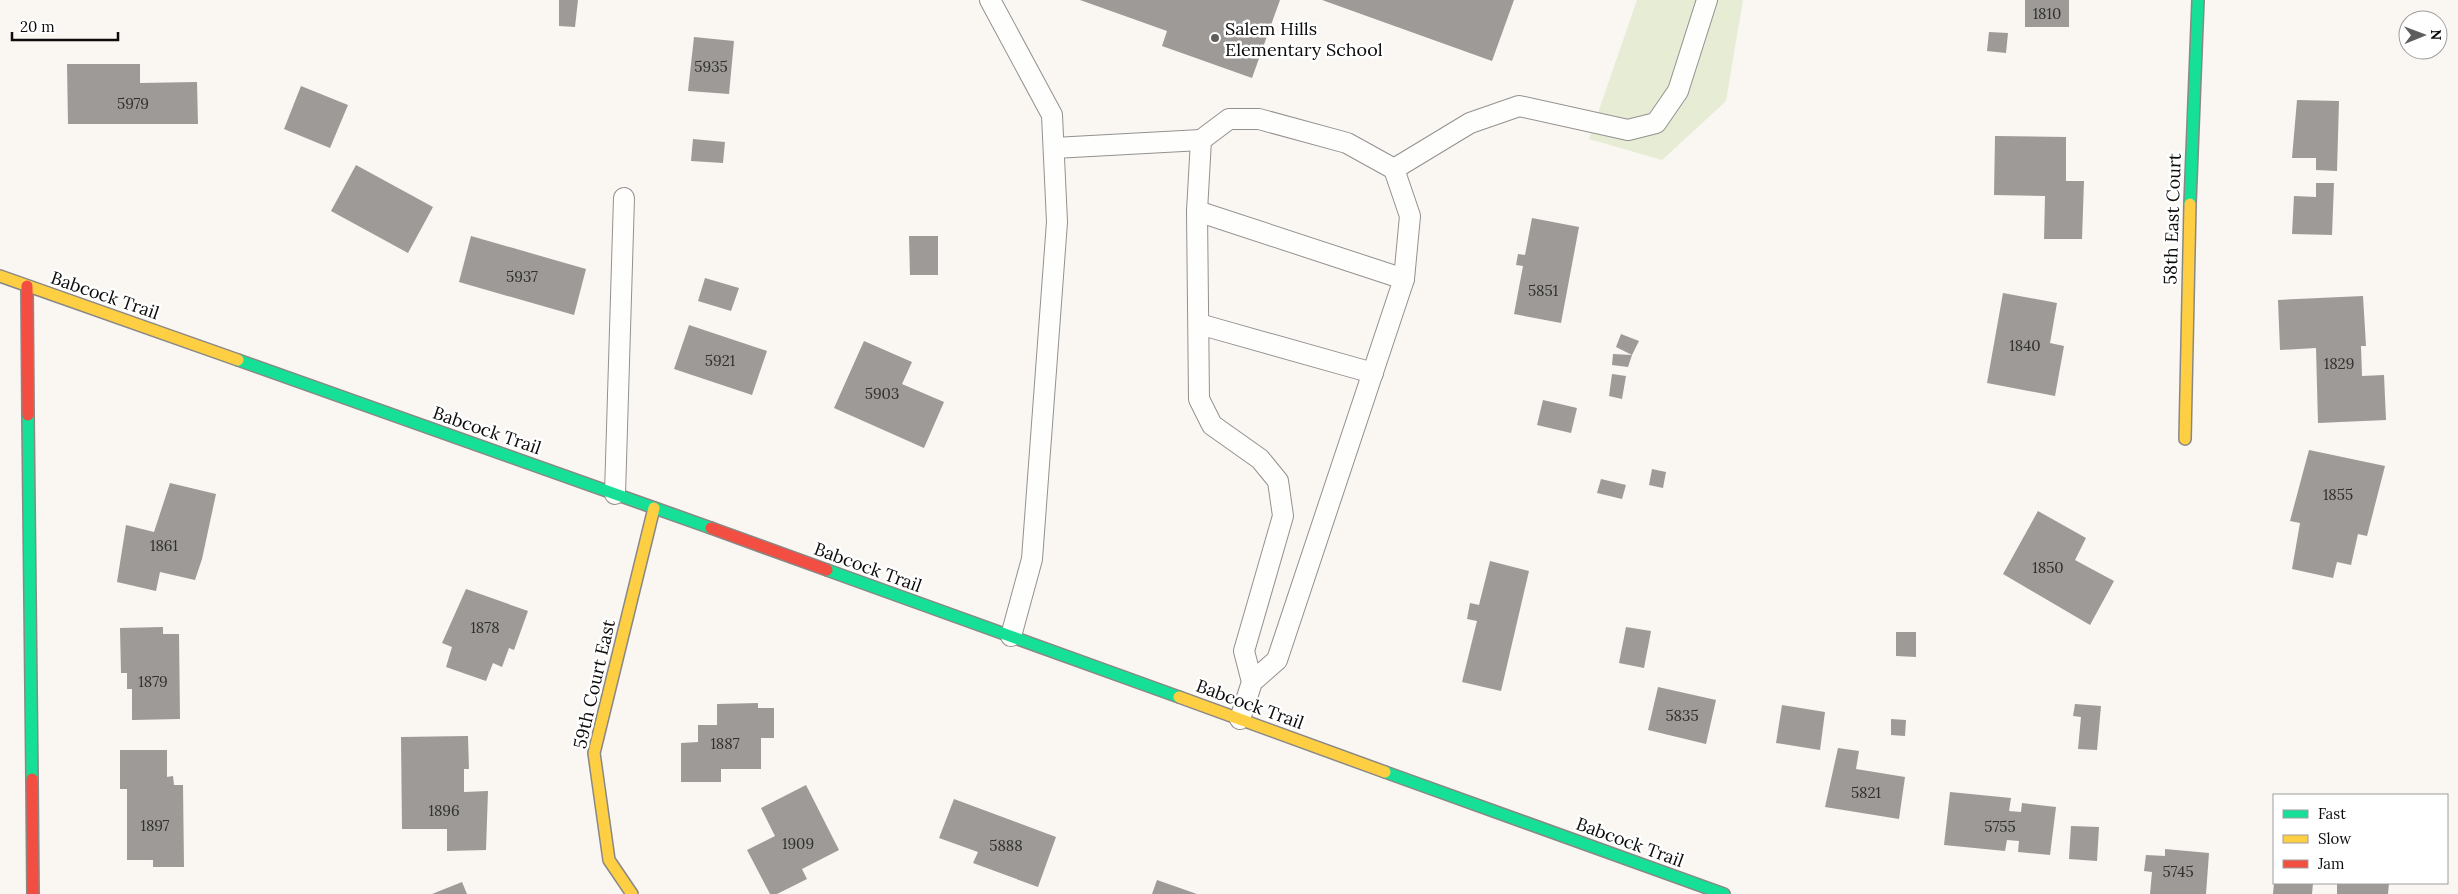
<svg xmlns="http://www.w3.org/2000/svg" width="2458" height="894" viewBox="0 0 2458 894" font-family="Lora,serif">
<rect width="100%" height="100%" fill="#faf6f2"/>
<path fill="#e7ecd4" d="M 1637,0 L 1743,0 L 1726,101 L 1662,160 L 1589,139 Z"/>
<g fill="#9d9a97">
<path d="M 559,0 L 578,0 L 575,27 L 559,26 Z"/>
<path d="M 1080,0 L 1280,0 L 1252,78 L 1162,46 L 1167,31 Z"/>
<path d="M 1322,0 L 1514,0 L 1492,61 Z"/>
<rect x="2025" y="0" width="44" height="27"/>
<path d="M 1989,32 L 2008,33 L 2006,53 L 1987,51 Z"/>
<path d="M 694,37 L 734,41 L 729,94 L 688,91 Z"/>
<path d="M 67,64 L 140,64 L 140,83 L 197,82 L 198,124 L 68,124 Z"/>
<path d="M 301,86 L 348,105 L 330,148 L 284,129 Z"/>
<path d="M 2297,100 L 2339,101 L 2337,171 L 2316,170 L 2316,158 L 2292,158 Z"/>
<path d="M 1995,136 L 2066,137 L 2066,181 L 2084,181 L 2082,239 L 2044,239 L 2045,196 L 1994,195 Z"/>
<path d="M 693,139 L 725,142 L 723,163 L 691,161 Z"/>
<path d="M 356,165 L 433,207 L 408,253 L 331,211 Z"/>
<path d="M 2316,183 L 2334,183 L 2332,235 L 2292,234 L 2294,196 L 2316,197 Z"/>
<path d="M 1532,218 L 1579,227 L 1561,323 L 1514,314 L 1523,266 L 1516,265 L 1518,254 L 1525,255 Z"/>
<path d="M 471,236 L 586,269 L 574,315 L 459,282 Z"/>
<path d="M 909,236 L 938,236 L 938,275 L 910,275 Z"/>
<path d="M 705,278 L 739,288 L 731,311 L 698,301 Z"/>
<path d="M 2003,293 L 2057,303 L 2050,343 L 2064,346 L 2055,396 L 1987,383 Z"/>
<path d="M 2363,296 L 2366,346 L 2361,346 L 2362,376 L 2384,375 L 2386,420 L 2318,423 L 2316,348 L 2280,350 L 2278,300 Z"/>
<path d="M 689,325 L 767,351 L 752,395 L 674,369 Z"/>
<path d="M 1621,334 L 1639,341 L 1632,355 L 1616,347 Z"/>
<path d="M 864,341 L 912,362 L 902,384 L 944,402 L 924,448 L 834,408 Z"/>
<path d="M 1613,354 L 1632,355 L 1628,367 L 1612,365 Z"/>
<path d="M 1612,374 L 1626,376 L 1622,399 L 1609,396 Z"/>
<path d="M 1543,400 L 1577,408 L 1571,433 L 1537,425 Z"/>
<path d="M 2309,450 L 2385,466 L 2367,536 L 2358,534 L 2351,565 L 2337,562 L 2333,578 L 2292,569 L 2300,523 L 2290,521 Z"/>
<path d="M 1652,469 L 1666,472 L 1663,488 L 1649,485 Z"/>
<path d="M 1601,479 L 1626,485 L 1622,499 L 1597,493 Z"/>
<path d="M 170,483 L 216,494 L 202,559 L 195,580 L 160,572 L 156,591 L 117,582 L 126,525 L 154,532 Z"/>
<path d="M 2038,511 L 2086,538 L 2075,560 L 2114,581 L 2090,625 L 2003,574 Z"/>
<path d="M 1490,561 L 1529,571 L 1501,691 L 1462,682 L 1477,621 L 1467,619 L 1470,603 L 1479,605 Z"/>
<path d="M 466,589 L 528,611 L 514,650 L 509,648 L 502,667 L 493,663 L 486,681 L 446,667 L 452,647 L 442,643 Z"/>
<path d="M 163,627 L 163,634 L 179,634 L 180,719 L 132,720 L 132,689 L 127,689 L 127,673 L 121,673 L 120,628 Z"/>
<path d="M 1626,627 L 1651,631 L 1644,668 L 1619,663 Z"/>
<path d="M 1896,632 L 1916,632 L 1916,657 L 1896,656 Z"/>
<path d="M 1658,687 L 1716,700 L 1706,744 L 1648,730 Z"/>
<path d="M 758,703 L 758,708 L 774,708 L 774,738 L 761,738 L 761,769 L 721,769 L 721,782 L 681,782 L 681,743 L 698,742 L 698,725 L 717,725 L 717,704 Z"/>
<path d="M 2075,704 L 2101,706 L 2097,750 L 2078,749 L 2081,717 L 2073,716 Z"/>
<path d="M 1782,705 L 1825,712 L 1820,750 L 1776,743 Z"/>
<path d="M 1891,719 L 1906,720 L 1905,736 L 1891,735 Z"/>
<path d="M 468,736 L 469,769 L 464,769 L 464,792 L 488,791 L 486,850 L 447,851 L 447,829 L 402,829 L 401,737 Z"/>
<path d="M 1838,748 L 1859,751 L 1856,769 L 1905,777 L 1899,819 L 1825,807 Z"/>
<path d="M 120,750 L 167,750 L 167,777 L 173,776 L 174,785 L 183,785 L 184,867 L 153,867 L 153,860 L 127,860 L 127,789 L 120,789 Z"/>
<path d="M 806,785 L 839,850 L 802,869 L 807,879 L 777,894 L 770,894 L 747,850 L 775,836 L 761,808 Z"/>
<path d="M 1950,792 L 2011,798 L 2009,811 L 2021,812 L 2022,803 L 2056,807 L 2050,855 L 2018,852 L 2019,841 L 2007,840 L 2005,851 L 1944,845 Z"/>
<path d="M 954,799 L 1056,837 L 1038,887 L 973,863 L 978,852 L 939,838 Z"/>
<path d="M 2071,826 L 2099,827 L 2097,861 L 2069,859 Z"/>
<path d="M 2165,849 L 2209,853 L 2206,894 L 2150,894 L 2152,872 L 2144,871 L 2146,855 L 2165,856 Z"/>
<path d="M 1157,880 L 1197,894 L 1152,894 Z"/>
<path d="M 462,882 L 467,894 L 432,894 Z"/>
<path d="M 2274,883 L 2313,883 L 2312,894 L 2273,894 Z"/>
<path d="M 2337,883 L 2389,883 L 2388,894 L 2337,894 Z"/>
</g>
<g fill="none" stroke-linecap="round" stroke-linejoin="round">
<g stroke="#939190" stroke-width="22">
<g id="lane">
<path d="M 990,0 L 1052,115 L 1057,222 L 1032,559 L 1011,636"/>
<path d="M 1054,148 L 1201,140"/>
<path d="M 1394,169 L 1470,123 L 1519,106 L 1628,130 L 1656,123 L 1678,91 L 1707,0"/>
<path d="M 1197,211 L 1404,279"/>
<path d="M 1199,324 L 1373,373"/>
<path d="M 615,494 L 624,198"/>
<path d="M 1240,719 L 1252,682 L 1277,660 L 1404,279 L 1410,216 L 1394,169 L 1347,143 L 1259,119 L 1229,119 L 1201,140 L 1197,211 L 1199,399 L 1212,425 L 1260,459 L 1278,481 L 1283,516 L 1244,651 L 1252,682"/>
</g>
</g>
<g stroke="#8a8886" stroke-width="14">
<g id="fast">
<path d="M 2190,204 L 2198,0"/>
<path d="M 238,360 L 711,528"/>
<path d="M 28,415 L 32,779"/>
<path d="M 827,570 L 1179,697"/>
<path d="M 1385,772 L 1724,894"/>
</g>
</g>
<g stroke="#8a8886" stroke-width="14">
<g id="slow">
<path d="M 0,276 L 238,360"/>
<path d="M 2185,439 L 2190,204"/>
<path d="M 1179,697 L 1385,772"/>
<path d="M 632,894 L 609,860 L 594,753 L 654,508"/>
</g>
</g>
<g stroke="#8a8886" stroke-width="14">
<g id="jam">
<path d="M 27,286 L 28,415"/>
<path d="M 711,528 L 827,570"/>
<path d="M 32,779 L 33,894"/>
</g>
</g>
<use href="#lane" stroke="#fefefd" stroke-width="20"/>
<use href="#fast" stroke="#16e098" stroke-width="11"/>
<use href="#slow" stroke="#ffcf43" stroke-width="11"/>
<use href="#jam" stroke="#f24e42" stroke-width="11"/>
</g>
<circle fill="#5f5e5c" stroke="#fff" stroke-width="2" cx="1215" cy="38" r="5"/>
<g text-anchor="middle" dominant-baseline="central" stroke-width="5" stroke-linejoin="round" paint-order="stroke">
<g font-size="15" fill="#30302f">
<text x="2047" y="13">1810</text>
<text x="711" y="66">5935</text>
<text x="133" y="103">5979</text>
<text x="522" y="276">5937</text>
<text x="1543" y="290">5851</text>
<text x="2025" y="345">1840</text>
<text x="720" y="360">5921</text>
<text x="2339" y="363">1829</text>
<text x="882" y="393">5903</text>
<text x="2338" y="494">1855</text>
<text x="164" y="545">1861</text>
<text x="2048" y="567">1850</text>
<text x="485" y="627">1878</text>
<text x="153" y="681">1879</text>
<text x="1682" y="715">5835</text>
<text x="725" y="743">1887</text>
<text x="1866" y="792">5821</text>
<text x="444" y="810">1896</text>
<text x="155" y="825">1897</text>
<text x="2000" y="826">5755</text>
<text x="798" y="843">1909</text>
<text x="1006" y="845">5888</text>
<text x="2178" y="871">5745</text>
</g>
<g font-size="18" fill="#0c0c0c" stroke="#fff" text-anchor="start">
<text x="1225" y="28">Salem Hills<tspan x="1225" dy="21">Elementary School</tspan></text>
</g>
<g font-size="18" fill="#0c0c0c" stroke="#fff">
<text transform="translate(2172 219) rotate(-88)">58th East Court</text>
<text transform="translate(105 295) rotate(19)">Babcock Trail</text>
<text transform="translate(487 430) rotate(19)">Babcock Trail</text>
<text transform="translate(868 567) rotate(20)">Babcock Trail</text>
<text transform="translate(594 684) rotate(-77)">59th Court East</text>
<text transform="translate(1250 704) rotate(20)">Babcock Trail</text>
<text transform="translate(1630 842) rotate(20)">Babcock Trail</text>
</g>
</g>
<rect x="2273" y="794" width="175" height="90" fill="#ffffff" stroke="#9e9e9e"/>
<rect x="2283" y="810" width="25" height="8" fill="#16e098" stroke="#9e9e9e"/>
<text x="2318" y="819" font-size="15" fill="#0c0c0c">Fast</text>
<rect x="2283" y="835" width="25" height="8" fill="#ffcf43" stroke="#9e9e9e"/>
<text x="2318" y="844" font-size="15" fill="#0c0c0c">Slow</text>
<rect x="2283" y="860" width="25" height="8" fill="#f24e42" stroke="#9e9e9e"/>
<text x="2318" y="869" font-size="15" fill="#0c0c0c">Jam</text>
<g transform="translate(2423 35) rotate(89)"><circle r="24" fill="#ffffff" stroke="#9e9e9e"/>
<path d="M0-4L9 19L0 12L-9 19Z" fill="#5f5e5c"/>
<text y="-8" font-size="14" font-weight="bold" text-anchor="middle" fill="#0c0c0c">N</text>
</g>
<path d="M12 32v8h106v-8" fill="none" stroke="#0c0c0c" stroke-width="2.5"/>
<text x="20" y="32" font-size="15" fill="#0c0c0c" stroke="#ffffff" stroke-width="4" paint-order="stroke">20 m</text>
</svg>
